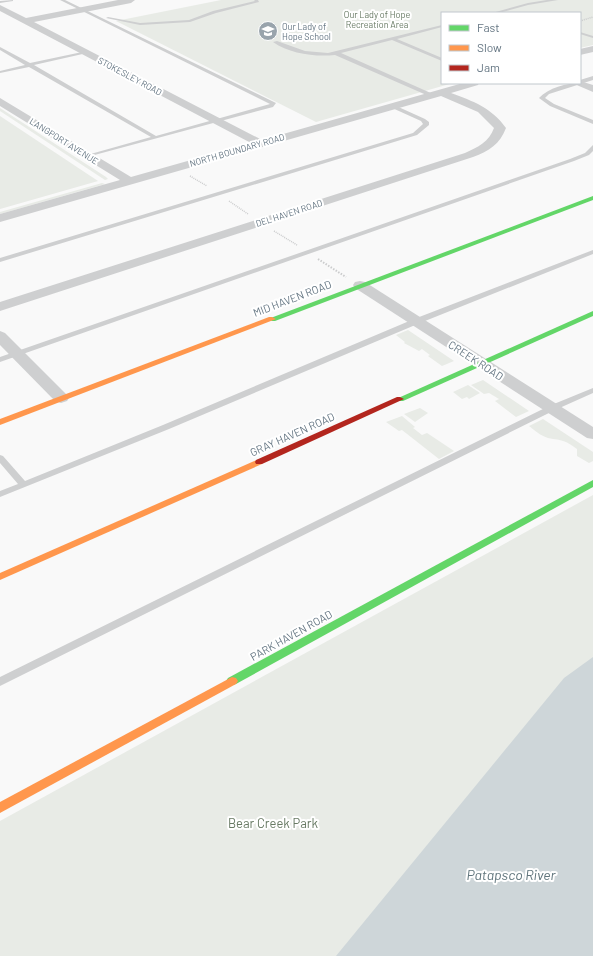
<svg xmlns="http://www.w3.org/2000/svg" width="593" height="956" viewBox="0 0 593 956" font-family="Barlow,sans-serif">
<rect width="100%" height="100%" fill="#f9f9f9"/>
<g fill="#e8ebe6">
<path d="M 221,0 L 593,0 L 593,45 L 580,48 L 580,13 L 442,13 L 442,83 L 453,83 L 316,122 L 116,21 Z"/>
<path d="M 0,108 L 106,177 L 108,179 L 105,180 L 0,111 Z"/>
<path d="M 0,116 L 98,181 L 0,209 Z"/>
<path d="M 102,183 L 105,184 L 0,214 L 0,212 Z"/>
<path d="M 408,330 L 454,361 L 442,366 L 428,356 L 430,355 L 422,349 L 419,351 L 404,343 L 405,342 L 396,335 Z"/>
<path d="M 483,380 L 529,411 L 516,417 L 495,401 L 499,399 L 489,393 L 484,394 L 471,385 Z"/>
<path d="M 468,385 L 480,393 L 469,399 L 467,397 L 462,399 L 453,392 Z"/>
<path d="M 420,408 L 428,413 L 415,422 L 404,414 Z"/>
<path d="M 402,416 L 415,427 L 413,428 L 422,435 L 427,433 L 454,451 L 439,459 L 402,430 L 399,431 L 386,422 Z"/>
<path d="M 543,419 L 593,452 L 593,461 L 589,463 L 577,456 L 577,449 C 563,439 563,441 548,438 C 541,436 534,430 529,426 Z"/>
<path d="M 593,495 L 593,685 L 396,956 L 0,956 L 0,821 Z"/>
</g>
<path fill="#ced6d9" d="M 593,657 L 593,956 L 336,956 L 564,678 Z"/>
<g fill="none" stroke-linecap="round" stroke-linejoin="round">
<g stroke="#cbcccd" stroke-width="1.5" stroke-dasharray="1 1" stroke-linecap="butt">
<path d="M 580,21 L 593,17"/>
<path d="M 190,176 L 207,186"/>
<path d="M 229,201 L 248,214"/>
<path d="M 274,231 L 297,245"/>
</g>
<path stroke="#cbcccd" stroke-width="2" stroke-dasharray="1.5 1.5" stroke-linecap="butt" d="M 318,259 L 346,277"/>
<g fill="#cecfd0" fill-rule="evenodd">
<path d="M 13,0 L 13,1 L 0,3 L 0,1 Z"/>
<path d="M 60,0 L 65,0 L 276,103 L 273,107 L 87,157 L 87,155 L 151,137 L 29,67 L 0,73 L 0,71 L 25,65 L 0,50 L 0,47 L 30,63 L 87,51 L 87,53 L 34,65 L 156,136 L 270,104 Z"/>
<path d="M 254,0 L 258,0 L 259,2 L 216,13 L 190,22 L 140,25 L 106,18 L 108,17 L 140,23 L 189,20 L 213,11 L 255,1 Z"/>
<path d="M 547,0 L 558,0 L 528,5 L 499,13 L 492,13 L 528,3 Z"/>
<path d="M 442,25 L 442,27 L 397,39 L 442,58 L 442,61 L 392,40 L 341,53 L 433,94 L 434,95 L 431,97 L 335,55 C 315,57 290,54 273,42 L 277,41 L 305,51 L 328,53 Z"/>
<path d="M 580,32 L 593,36 L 593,38 L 580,34 Z"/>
<path d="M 593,76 L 593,80 L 549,94 L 545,98 L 554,104 L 593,120 L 593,124 L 550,106 L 539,98 C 548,88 567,83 580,83 L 580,80 Z"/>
<path d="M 390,105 L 394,105 L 425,119 L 429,122 L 429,125 L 417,135 L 0,262 L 0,258 L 413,133 L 423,124 L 421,121 L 390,107 Z"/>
<path d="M 593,145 L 593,151 L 589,155 L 574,161 L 0,362 L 0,357 L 570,159 L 585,153 Z"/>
<path d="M 593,250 L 593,254 L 420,323 L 169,429 L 0,497 L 0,491 L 18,484 L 0,463 L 0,455 L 3,456 L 25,481 L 163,425 L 414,319 Z"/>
<path d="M 593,388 L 593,393 L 555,410 L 0,686 L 0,677 L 549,406 Z"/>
</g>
<g fill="#cecfd0" fill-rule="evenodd">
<path d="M 118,0 L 135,0 L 131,3 L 34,22 L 262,140 L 463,83 L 479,83 L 478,85 L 451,93 C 473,101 492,108 506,128 C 500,144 489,151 473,157 L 0,311 L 0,302 L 465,153 C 478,147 489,142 494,128 L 478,112 L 441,96 L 0,222 L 0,214 L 120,180 L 0,106 L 0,98 L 131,177 L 251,143 L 0,11 L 0,5 L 26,18 Z"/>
<path d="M 593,46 L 593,52 L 580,55 L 580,49 Z"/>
<path d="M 580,81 L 593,85 L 593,92 L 572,83 L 580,83 Z"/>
<path d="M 360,281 L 365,282 L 593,427 L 593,439 L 587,438 L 355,288 L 353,285 L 355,282 Z"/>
<path d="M 0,331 L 5,333 L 67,395 L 69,398 L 67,401 L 61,403 L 55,401 L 0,345 Z"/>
</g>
<g fill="#63d668" fill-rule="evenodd">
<path d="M 593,196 L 593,200 L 275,321 L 272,321 L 268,319 Z"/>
<path d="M 593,311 L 593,316 L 403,401 L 400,401 L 396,399 Z"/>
<path d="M 593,480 L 593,487 L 236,684 L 232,685 L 228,684 L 226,681 L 228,678 Z"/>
</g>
<g fill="#ff974d" fill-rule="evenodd">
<path d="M 269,317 L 272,317 L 276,319 L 0,425 L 0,419 Z"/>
<path d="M 259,459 L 262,460 L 263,462 L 262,464 L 0,580 L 0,573 Z"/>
<path d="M 232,677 L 236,678 L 238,681 L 236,684 L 0,813 L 0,802 Z"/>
</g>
<path fill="#b3261e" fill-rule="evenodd" d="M 397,397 L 400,397 L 404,399 L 262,464 L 256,464 L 255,462 L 256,460 Z"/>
</g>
<defs>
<g id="school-disc" transform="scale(1)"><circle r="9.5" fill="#99a4ac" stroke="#fff"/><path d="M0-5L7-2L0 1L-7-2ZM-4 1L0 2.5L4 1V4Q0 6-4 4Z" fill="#fff"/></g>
</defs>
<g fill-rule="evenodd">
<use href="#school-disc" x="268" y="31"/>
</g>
<g text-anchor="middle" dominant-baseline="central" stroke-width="4" stroke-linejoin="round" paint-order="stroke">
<g font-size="9" fill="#687a64" stroke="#fff">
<text x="377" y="14">Our Lady of Hope<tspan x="377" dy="10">Recreation Area</tspan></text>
</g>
<g font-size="9" fill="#657683" stroke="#fff" text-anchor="start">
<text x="282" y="26">Our Lady of<tspan x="282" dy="10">Hope School</tspan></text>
</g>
<g font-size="9" fill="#657683" stroke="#fff">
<text transform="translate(130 76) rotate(28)">STOKESLEY ROAD</text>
<text transform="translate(64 141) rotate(32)">LANGPORT AVENUE</text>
<text transform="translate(237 150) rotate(-16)">NORTH BOUNDARY ROAD</text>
<text transform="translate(289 213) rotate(-18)">DEL HAVEN ROAD</text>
</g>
<g font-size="11" fill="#657683" stroke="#fff">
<text transform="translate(292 298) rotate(-21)">MID HAVEN ROAD</text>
<text transform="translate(476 360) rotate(33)">CREEK ROAD</text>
<text transform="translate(292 434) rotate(-24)">GRAY HAVEN ROAD</text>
<text transform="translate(291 635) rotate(-29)">PARK HAVEN ROAD</text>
</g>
<g font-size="13" fill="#687a64" stroke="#fff">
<text x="273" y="823">Bear Creek Park</text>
</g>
<g font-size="14" font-style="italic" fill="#60757c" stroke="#fff">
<text x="511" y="874">Patapsco River</text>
</g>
</g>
<rect x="441" y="12" width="140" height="72" fill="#ffffff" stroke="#c1c8cd"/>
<rect x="449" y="25" width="20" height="6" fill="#63d668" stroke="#c1c8cd"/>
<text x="477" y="32" font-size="12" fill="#657683">Fast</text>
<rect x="449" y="45" width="20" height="6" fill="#ff974d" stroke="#c1c8cd"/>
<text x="477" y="52" font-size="12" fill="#657683">Slow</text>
<rect x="449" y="65" width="20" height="6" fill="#b3261e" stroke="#c1c8cd"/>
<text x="477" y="72" font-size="12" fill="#657683">Jam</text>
</svg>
